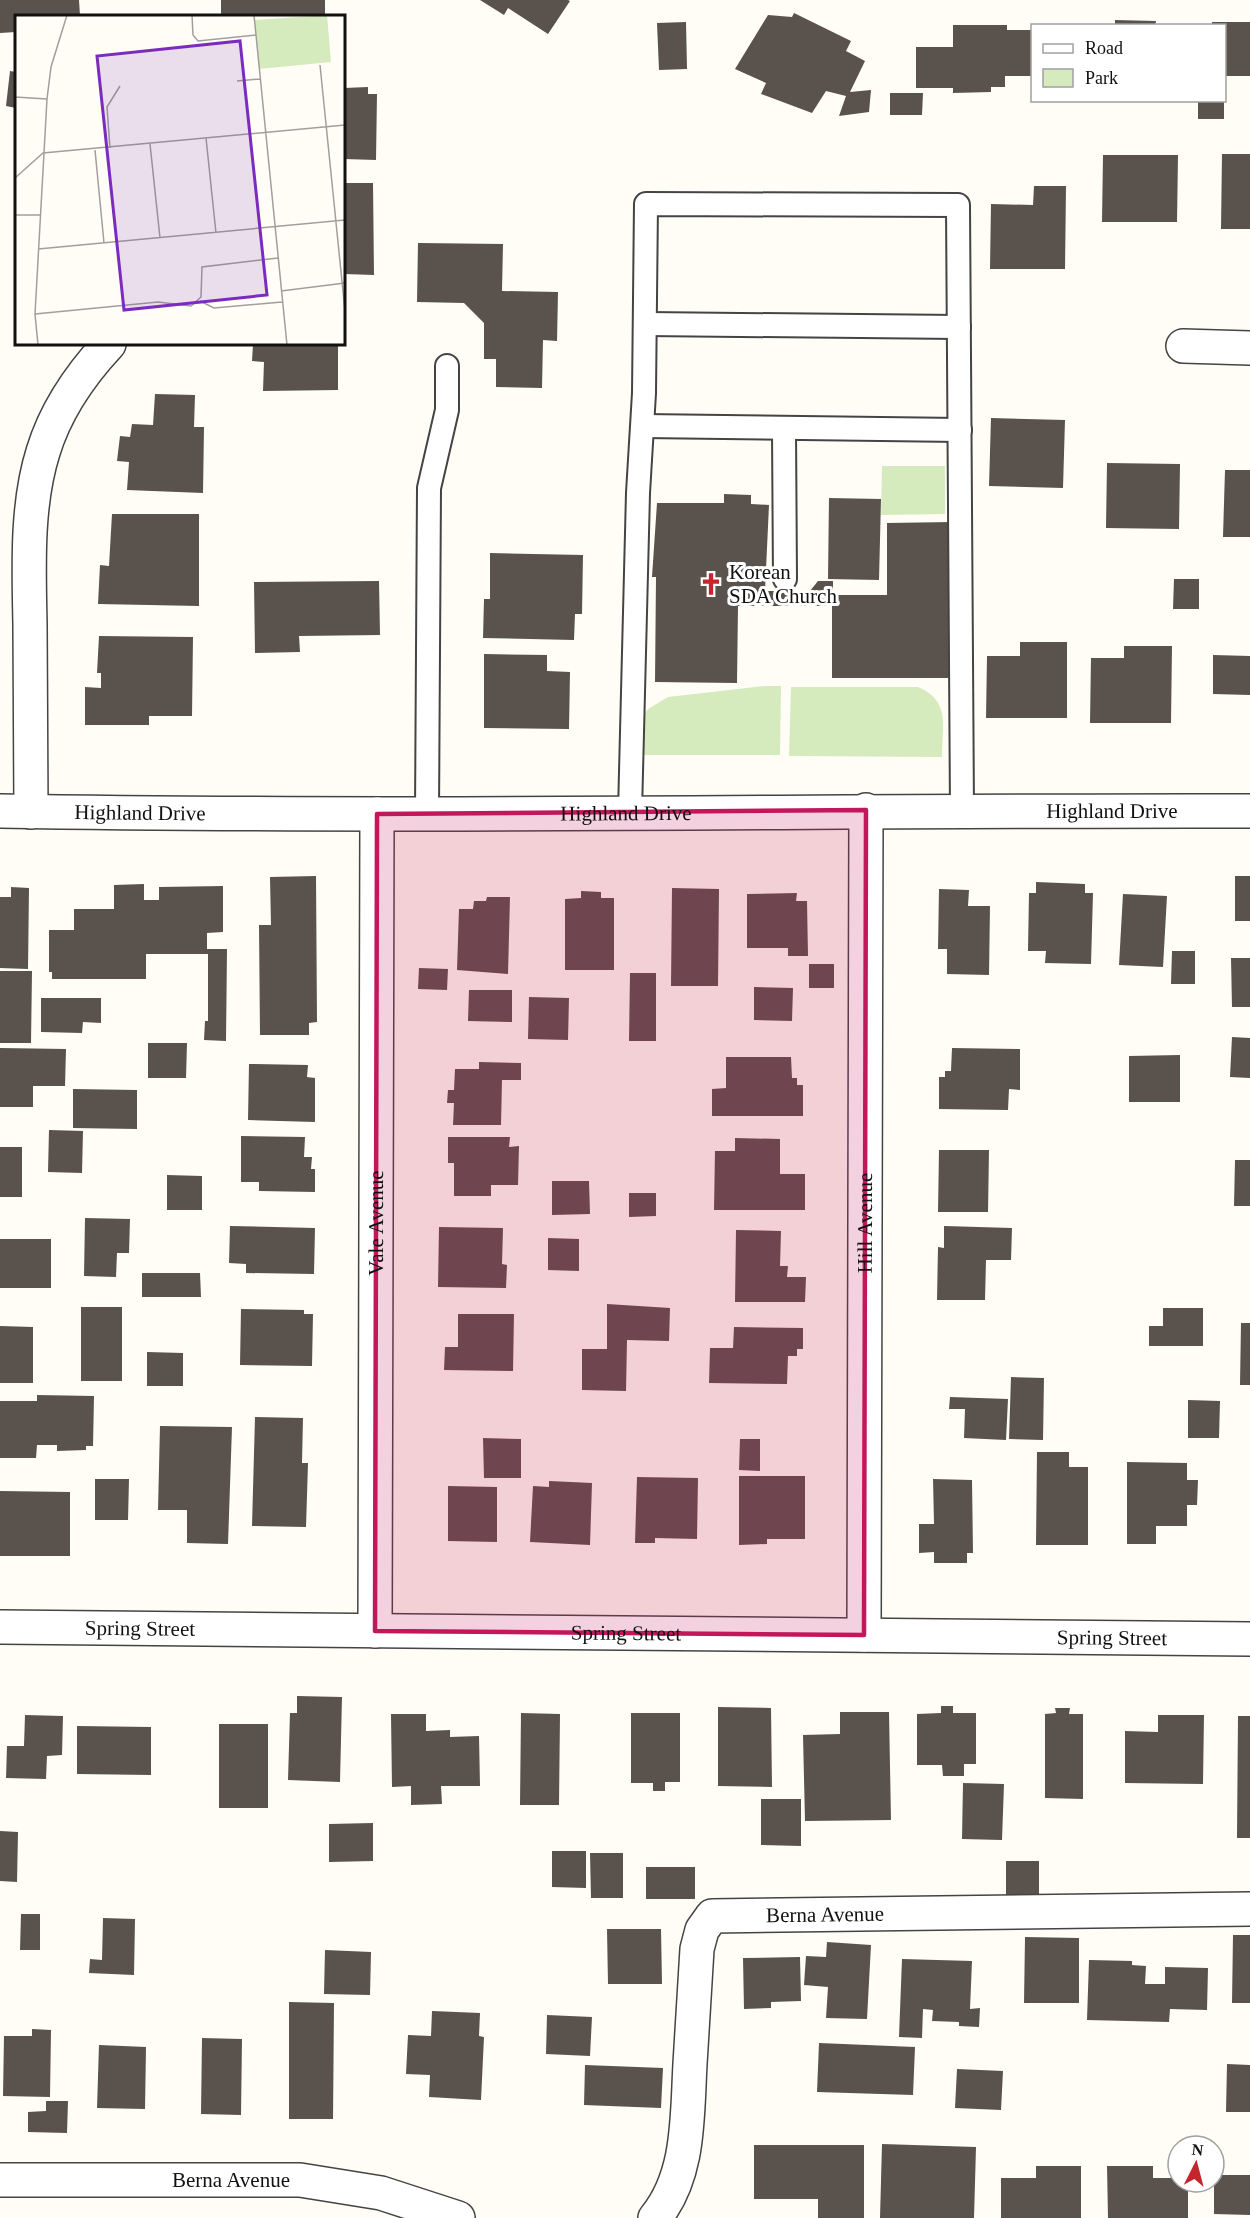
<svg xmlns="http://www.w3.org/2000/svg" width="1250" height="2218" viewBox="0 0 1250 2218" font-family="Georgia,serif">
<rect width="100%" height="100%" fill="#fffdf5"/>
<g fill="#d5ebbd">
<path d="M 882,466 L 945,466 L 945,514 L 881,515 Z"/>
<path d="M 765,686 L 781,686 L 780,755 L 640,755 L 641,719 L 648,709 L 668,697 Z"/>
<path d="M 791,687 L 918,687 C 951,701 942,726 942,757 L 789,756 Z"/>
</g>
<g fill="#5a524d">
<path d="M 0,0 L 79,0 L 80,16 L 16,16 L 16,32 L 0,33 Z"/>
<rect x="221" y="0" width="104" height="16"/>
<path d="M 480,0 L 568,0 L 570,1 L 548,34 L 508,8 L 504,15 Z"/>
<path d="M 794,13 L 851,41 L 846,51 L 865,61 L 850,92 L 871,90 L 869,112 L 839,116 L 846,96 L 826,91 L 812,113 L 761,94 L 766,83 L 735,69 L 768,15 L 792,17 Z"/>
<path d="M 1115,20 L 1156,21 L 1155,26 L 1115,26 Z"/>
<path d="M 686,22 L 687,69 L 659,70 L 657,23 Z"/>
<path d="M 1212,22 L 1250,22 L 1250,76 L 1224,76 L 1224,26 L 1212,26 Z"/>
<path d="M 953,25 L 1007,25 L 1007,30 L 1032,30 L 1032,76 L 1005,76 L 1005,87 L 991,87 L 991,92 L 953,93 L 953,88 L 916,88 L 916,47 L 953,47 Z"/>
<path d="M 10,71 L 16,72 L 16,108 L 6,106 Z"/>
<path d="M 368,87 L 368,94 L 377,94 L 376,160 L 344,159 L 344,88 Z"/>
<path d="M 890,93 L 923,93 L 922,115 L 890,115 Z"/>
<rect x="1198" y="100" width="26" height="19"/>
<path d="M 1222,154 L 1250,154 L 1250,229 L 1221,229 Z"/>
<path d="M 1103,155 L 1178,155 L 1177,222 L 1102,222 Z"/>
<path d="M 344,183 L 373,183 L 374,275 L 344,274 Z"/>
<path d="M 1034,186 L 1066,186 L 1065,269 L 990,269 L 991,204 L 1033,205 Z"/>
<path d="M 418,243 L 503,244 L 502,291 L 558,292 L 557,341 L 543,340 L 542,388 L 496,387 L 496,359 L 484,359 L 484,323 L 464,303 L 417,302 Z"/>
<path d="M 253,344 L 338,344 L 338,390 L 263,391 L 264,362 L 252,361 Z"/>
<path d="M 155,394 L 195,395 L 194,427 L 204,427 L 203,493 L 127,490 L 129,462 L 117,461 L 120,436 L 130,437 L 132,424 L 153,425 Z"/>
<path d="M 991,418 L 1065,420 L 1063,488 L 989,486 Z"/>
<path d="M 1107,463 L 1180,464 L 1179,529 L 1106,528 Z"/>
<path d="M 1225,470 L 1250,470 L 1250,537 L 1223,537 Z"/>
<path d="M 724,494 L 751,495 L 751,504 L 769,505 L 765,591 L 810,591 L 818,581 L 833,581 L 833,595 L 887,595 L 887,523 L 952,522 L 952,678 L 832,678 L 832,606 L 738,606 L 737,683 L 655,682 L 656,577 L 652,577 L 657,503 L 724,503 Z"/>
<path d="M 829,498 L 881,499 L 879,580 L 828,579 Z"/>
<path d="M 112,514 L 199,514 L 199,606 L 98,604 L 100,565 L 109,566 Z"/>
<path d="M 490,553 L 583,555 L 582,614 L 575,614 L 574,640 L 483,638 L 484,599 L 490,599 Z"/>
<path d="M 1174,579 L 1199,579 L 1199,609 L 1173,609 Z"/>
<path d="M 379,581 L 380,635 L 299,636 L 300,652 L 255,653 L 254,582 Z"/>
<path d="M 99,636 L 193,637 L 192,716 L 149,716 L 149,725 L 85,725 L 85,687 L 101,688 L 101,673 L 97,673 Z"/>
<path d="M 1020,642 L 1067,642 L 1067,718 L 986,718 L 987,656 L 1020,656 Z"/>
<path d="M 1124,646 L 1172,646 L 1171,723 L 1090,723 L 1091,658 L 1124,658 Z"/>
<path d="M 484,654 L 547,655 L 547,671 L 570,672 L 569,729 L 484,728 Z"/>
<path d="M 1213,655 L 1250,656 L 1250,695 L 1213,694 Z"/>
<path d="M 316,876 L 317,1022 L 309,1023 L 309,1035 L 260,1035 L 259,925 L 271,925 L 270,877 Z"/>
<rect x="1235" y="876" width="15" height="45"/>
<path d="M 1036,882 L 1085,884 L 1085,893 L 1093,893 L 1091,964 L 1045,963 L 1046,951 L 1028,951 L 1029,893 L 1036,893 Z"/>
<path d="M 144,884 L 144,900 L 159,900 L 159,887 L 223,886 L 223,932 L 207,933 L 207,949 L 227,949 L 226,1041 L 204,1040 L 205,1021 L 208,1021 L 208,954 L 146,954 L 146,979 L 52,979 L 52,972 L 49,972 L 49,930 L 74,930 L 74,909 L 114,909 L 114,885 Z"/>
<path d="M 11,887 L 29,888 L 28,969 L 0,968 L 0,897 L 11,897 Z"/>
<path d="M 672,888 L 719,889 L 718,986 L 671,986 Z"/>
<path d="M 939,889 L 969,890 L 968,906 L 990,906 L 989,975 L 947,974 L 947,949 L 938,949 Z"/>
<path d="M 581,891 L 601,892 L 601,898 L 614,898 L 614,970 L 565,970 L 565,899 L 581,898 Z"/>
<path d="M 797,893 L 796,901 L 807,901 L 808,956 L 788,956 L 788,948 L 747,948 L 747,894 Z"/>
<path d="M 1123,894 L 1167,896 L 1163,967 L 1119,965 Z"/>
<path d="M 487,897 L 510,897 L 508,974 L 457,970 L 459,909 L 473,909 L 474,901 L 486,901 Z"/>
<path d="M 1172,951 L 1195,951 L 1195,984 L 1171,984 Z"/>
<path d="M 1231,958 L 1250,958 L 1250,1007 L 1232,1007 Z"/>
<rect x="809" y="964" width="25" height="24"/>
<path d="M 419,968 L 448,969 L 447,990 L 418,989 Z"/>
<path d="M 0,971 L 32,971 L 31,1043 L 0,1043 Z"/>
<path d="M 630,973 L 656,973 L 656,1041 L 629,1041 Z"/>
<path d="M 754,987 L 793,988 L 792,1021 L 754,1020 Z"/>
<path d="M 469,990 L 512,990 L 512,1022 L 468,1021 Z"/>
<path d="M 529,997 L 569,998 L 568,1040 L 528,1039 Z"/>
<path d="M 41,998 L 101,998 L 101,1023 L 83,1022 L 82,1033 L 41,1032 Z"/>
<path d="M 1232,1037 L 1250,1038 L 1250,1078 L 1230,1077 Z"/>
<path d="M 148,1043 L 187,1043 L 186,1078 L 148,1078 Z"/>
<path d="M 0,1048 L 66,1049 L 65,1086 L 33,1086 L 33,1107 L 0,1107 Z"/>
<path d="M 952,1048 L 1020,1049 L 1020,1090 L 1009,1089 L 1008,1110 L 939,1109 L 939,1077 L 945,1077 L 945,1071 L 951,1071 Z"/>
<path d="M 1180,1055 L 1180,1102 L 1129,1102 L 1129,1056 Z"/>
<path d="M 726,1057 L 791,1057 L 792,1078 L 797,1078 L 797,1085 L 803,1085 L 803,1116 L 712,1116 L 712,1089 L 726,1088 Z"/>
<path d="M 479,1062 L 521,1063 L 521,1080 L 502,1080 L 501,1125 L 453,1125 L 454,1103 L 447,1103 L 448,1090 L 454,1090 L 455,1069 L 479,1069 Z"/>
<path d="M 249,1064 L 308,1065 L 307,1077 L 315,1078 L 315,1122 L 248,1120 Z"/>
<path d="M 73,1089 L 137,1090 L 137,1129 L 73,1128 Z"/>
<path d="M 49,1130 L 83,1131 L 82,1173 L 48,1172 Z"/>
<path d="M 241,1136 L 305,1137 L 304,1157 L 312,1157 L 311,1169 L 315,1169 L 315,1192 L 259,1191 L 259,1182 L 241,1182 Z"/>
<path d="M 448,1137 L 510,1137 L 509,1147 L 519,1146 L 518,1185 L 491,1185 L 491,1196 L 454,1196 L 454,1163 L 448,1163 Z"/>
<path d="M 735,1138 L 780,1139 L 780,1174 L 805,1174 L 805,1210 L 714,1210 L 715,1151 L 735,1151 Z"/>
<rect x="0" y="1147" width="22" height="50"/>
<path d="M 939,1150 L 989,1150 L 988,1212 L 938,1212 Z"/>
<path d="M 1235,1160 L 1250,1160 L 1250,1206 L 1234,1206 Z"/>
<path d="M 167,1175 L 202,1176 L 202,1210 L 167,1210 Z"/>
<path d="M 552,1181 L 589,1181 L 590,1214 L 552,1215 Z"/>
<path d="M 629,1193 L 656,1193 L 656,1216 L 629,1217 Z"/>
<path d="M 85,1218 L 130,1219 L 129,1253 L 117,1253 L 116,1277 L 84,1276 Z"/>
<path d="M 230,1226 L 315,1228 L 314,1274 L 246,1273 L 246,1264 L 229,1263 Z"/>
<path d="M 944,1226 L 1012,1228 L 1011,1260 L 986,1260 L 985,1300 L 937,1300 L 938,1247 L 944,1248 Z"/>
<path d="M 439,1227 L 503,1228 L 502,1264 L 507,1265 L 506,1288 L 438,1287 Z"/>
<path d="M 736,1230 L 781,1231 L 780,1266 L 788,1266 L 787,1277 L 806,1277 L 805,1302 L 735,1302 Z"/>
<path d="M 548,1238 L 579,1239 L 579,1271 L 548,1270 Z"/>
<rect x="0" y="1239" width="51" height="49"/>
<path d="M 142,1273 L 200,1273 L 201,1297 L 142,1297 Z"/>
<path d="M 607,1304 L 670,1308 L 669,1341 L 627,1340 L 626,1391 L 582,1390 L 582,1349 L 607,1349 Z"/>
<rect x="81" y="1307" width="41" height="74"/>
<path d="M 1163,1308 L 1203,1308 L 1203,1346 L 1149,1346 L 1149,1326 L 1163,1326 Z"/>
<path d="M 241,1309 L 304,1310 L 304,1314 L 313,1314 L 312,1366 L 240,1365 Z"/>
<path d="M 458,1314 L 514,1314 L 513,1371 L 444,1370 L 445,1347 L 458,1347 Z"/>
<path d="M 1241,1323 L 1250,1323 L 1250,1385 L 1240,1385 Z"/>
<path d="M 0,1326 L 33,1327 L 33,1383 L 0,1383 Z"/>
<path d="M 734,1327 L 803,1328 L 803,1349 L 797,1349 L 797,1356 L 788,1356 L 787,1384 L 709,1383 L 710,1348 L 733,1348 Z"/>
<path d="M 147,1352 L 183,1353 L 183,1386 L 147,1386 Z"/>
<path d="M 1011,1377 L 1044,1378 L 1043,1440 L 1009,1439 Z"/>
<path d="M 37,1395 L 94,1396 L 93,1446 L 86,1446 L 86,1450 L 57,1451 L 57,1445 L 37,1445 L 36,1458 L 0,1458 L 0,1401 L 37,1401 Z"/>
<path d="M 950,1397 L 1008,1399 L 1006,1440 L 964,1438 L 965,1409 L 949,1409 Z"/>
<path d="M 1188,1400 L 1220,1401 L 1219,1438 L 1188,1438 Z"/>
<path d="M 255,1417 L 303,1418 L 302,1463 L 308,1463 L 306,1527 L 252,1526 Z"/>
<path d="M 160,1426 L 232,1427 L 228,1544 L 187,1543 L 187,1510 L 158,1510 Z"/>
<path d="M 483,1438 L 521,1439 L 521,1478 L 484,1478 Z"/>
<path d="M 740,1439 L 760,1439 L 760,1471 L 739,1470 Z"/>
<path d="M 1037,1452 L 1069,1452 L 1069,1467 L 1088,1467 L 1088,1545 L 1036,1545 Z"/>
<path d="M 1127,1462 L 1187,1463 L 1187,1480 L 1198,1480 L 1197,1505 L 1187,1505 L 1187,1526 L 1156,1526 L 1156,1544 L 1127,1544 Z"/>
<path d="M 739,1476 L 805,1476 L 805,1539 L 767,1539 L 767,1544 L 739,1545 Z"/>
<path d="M 637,1477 L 698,1478 L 697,1539 L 655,1538 L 655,1543 L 635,1543 Z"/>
<path d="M 95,1479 L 129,1479 L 128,1520 L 95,1520 Z"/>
<path d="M 933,1479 L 972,1480 L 973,1553 L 967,1553 L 967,1563 L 934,1563 L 934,1552 L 919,1553 L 919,1524 L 934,1524 Z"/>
<path d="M 549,1481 L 592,1483 L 590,1545 L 530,1542 L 533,1486 L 549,1487 Z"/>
<path d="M 448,1486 L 497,1487 L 497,1542 L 448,1541 Z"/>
<path d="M 0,1491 L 70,1492 L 70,1556 L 0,1556 Z"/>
<path d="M 297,1696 L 342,1697 L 340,1782 L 288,1780 L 290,1713 L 297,1713 Z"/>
<path d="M 941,1706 L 953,1706 L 953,1713 L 976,1713 L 976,1764 L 964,1764 L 964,1776 L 943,1776 L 942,1765 L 917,1765 L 917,1714 L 941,1713 Z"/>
<path d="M 718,1707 L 771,1708 L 772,1787 L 718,1786 Z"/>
<path d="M 1055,1708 L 1070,1708 L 1069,1714 L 1083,1714 L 1083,1799 L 1045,1798 L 1045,1714 L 1056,1713 Z"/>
<path d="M 840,1712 L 889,1712 L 891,1820 L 805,1821 L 803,1735 L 840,1734 Z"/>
<path d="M 521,1713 L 560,1714 L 559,1805 L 520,1805 Z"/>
<path d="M 631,1713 L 680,1713 L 680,1782 L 665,1782 L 665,1791 L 653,1791 L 653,1783 L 631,1783 Z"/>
<path d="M 391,1714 L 426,1714 L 426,1731 L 450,1730 L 450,1737 L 479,1736 L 480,1786 L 441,1786 L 442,1804 L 411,1805 L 411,1786 L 392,1787 Z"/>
<path d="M 25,1715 L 63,1716 L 62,1755 L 47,1756 L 46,1779 L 6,1778 L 7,1746 L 24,1746 Z"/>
<path d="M 1158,1715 L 1204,1715 L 1203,1784 L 1125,1783 L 1125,1731 L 1158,1732 Z"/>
<path d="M 1238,1716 L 1250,1716 L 1250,1838 L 1237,1838 Z"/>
<rect x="219" y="1724" width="49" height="84"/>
<path d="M 77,1726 L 151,1727 L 151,1775 L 77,1774 Z"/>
<path d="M 963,1783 L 1004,1784 L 1002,1840 L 962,1839 Z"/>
<path d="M 761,1799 L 801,1799 L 801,1846 L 761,1845 Z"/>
<path d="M 373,1823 L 373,1861 L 329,1862 L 329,1824 Z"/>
<path d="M 0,1831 L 18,1832 L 17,1882 L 0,1881 Z"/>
<path d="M 552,1851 L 586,1851 L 586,1888 L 552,1887 Z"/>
<path d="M 590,1853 L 623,1853 L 623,1898 L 591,1898 Z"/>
<rect x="1006" y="1861" width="33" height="36"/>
<rect x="646" y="1867" width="49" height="32"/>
<path d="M 21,1914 L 40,1914 L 40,1950 L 20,1950 Z"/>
<path d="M 103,1918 L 135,1919 L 134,1975 L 89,1973 L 90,1959 L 102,1960 Z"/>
<path d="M 607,1929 L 661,1929 L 662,1984 L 608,1984 Z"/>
<path d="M 1233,1935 L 1250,1935 L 1250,2003 L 1232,2003 Z"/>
<path d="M 1025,1937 L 1079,1938 L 1079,2003 L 1024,2003 Z"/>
<path d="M 827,1942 L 871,1945 L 867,2019 L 826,2018 L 828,1987 L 804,1985 L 806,1956 L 826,1957 Z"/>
<path d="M 325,1950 L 371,1952 L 370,1995 L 324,1994 Z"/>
<path d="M 800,1957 L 801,2001 L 771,2002 L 771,2008 L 744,2009 L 743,1958 Z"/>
<path d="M 902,1959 L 972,1961 L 970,2009 L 980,2008 L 979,2027 L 959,2026 L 959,2022 L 932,2021 L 933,2010 L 923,2009 L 922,2038 L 899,2037 Z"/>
<path d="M 1089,1960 L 1132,1961 L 1132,1965 L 1146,1966 L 1145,1984 L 1165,1984 L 1165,1967 L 1208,1968 L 1207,2010 L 1170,2009 L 1169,2022 L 1087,2020 Z"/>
<path d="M 289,2002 L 334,2003 L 333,2119 L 289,2119 Z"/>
<path d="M 432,2011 L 480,2013 L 479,2036 L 484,2037 L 481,2100 L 429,2097 L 430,2075 L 406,2074 L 408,2035 L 431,2036 Z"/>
<path d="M 547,2015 L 592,2017 L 590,2056 L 546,2054 Z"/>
<path d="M 32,2029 L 51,2030 L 50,2097 L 3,2096 L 4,2036 L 32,2036 Z"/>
<path d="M 202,2038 L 242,2039 L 241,2115 L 201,2114 Z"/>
<path d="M 819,2043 L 915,2047 L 913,2095 L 817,2092 Z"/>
<path d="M 99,2045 L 146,2047 L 145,2109 L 97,2108 Z"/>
<path d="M 1227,2064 L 1250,2065 L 1250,2112 L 1226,2112 Z"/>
<path d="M 585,2065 L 663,2068 L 661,2108 L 584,2105 Z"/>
<path d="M 957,2069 L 1003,2071 L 1001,2110 L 955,2108 Z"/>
<path d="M 46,2101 L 68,2101 L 67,2133 L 28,2132 L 28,2112 L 46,2111 Z"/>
<path d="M 882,2144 L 976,2147 L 974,2218 L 880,2218 Z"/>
<path d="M 754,2145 L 864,2145 L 864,2218 L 818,2218 L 818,2199 L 754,2199 Z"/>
<path d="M 1036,2166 L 1081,2166 L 1081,2218 L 1001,2218 L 1001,2178 L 1036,2178 Z"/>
<path d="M 1107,2166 L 1153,2166 L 1153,2178 L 1178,2178 L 1178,2182 L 1188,2182 L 1188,2218 L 1108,2218 Z"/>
<path d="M 1214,2175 L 1250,2175 L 1250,2215 L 1214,2214 Z"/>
</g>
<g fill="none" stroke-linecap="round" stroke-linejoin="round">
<g stroke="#444" stroke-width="26">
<g id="service">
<path d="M 646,324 L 959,327"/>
<path d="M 643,426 L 960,430"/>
<path d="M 784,430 L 785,579"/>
<path d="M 630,812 L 638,493 L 644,393 L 646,204 L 958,205 L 962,811"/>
<path d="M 427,814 L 429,488 L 447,410 L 447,366"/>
</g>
</g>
<g stroke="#444" stroke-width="36">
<g id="minor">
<path d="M 1183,346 L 1250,348"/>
<path id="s1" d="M 0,811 C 417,818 833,810 1250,811"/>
<path d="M 31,812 C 31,750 30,687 30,625 C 29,569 26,506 43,452 C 55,412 81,374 109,344"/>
<path id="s2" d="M 0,1627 L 1250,1639"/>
<path id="s3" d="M 375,1631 L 377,814"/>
<path id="s4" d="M 864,1635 L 866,810"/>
<path id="s5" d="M 0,2180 L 300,2180 L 381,2193 L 458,2218"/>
<path id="s6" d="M 655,2218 C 690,2175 687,2117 690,2064 C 692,2026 695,1987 697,1949 L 702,1930 L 712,1916 L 1250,1909"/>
</g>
</g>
<use href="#service" stroke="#fff" stroke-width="22"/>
<use href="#minor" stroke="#fff" stroke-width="33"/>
</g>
<path fill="#c2185b" fill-opacity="0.2" stroke="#c2185b" stroke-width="4.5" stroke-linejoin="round" d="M 866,810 L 864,1635 L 375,1631 L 377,814 Z"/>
<defs>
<g id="church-bare" transform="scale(1.8)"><path d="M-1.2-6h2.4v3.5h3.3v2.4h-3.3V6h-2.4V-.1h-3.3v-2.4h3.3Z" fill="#c4262e" stroke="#fff" stroke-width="2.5" paint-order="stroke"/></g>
</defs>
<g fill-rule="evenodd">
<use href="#church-bare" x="711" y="584"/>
</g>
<g text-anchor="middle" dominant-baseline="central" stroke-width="6" stroke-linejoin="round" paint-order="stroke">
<g font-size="21" fill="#111" stroke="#fff" text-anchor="start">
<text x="729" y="572">Korean<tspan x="729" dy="24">SDA Church</tspan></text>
</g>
<g font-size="21" fill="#111" stroke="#fff">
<text stroke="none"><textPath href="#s1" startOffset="1112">Highland Drive</textPath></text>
<text stroke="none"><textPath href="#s1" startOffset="626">Highland Drive</textPath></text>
<text stroke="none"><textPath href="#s1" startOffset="140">Highland Drive</textPath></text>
<text stroke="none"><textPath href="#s3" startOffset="408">Vale Avenue</textPath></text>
<text stroke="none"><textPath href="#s4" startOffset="412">Hill Avenue</textPath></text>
<text stroke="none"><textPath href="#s2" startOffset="140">Spring Street</textPath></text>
<text stroke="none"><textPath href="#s2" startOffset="626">Spring Street</textPath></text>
<text stroke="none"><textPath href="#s2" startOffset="1112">Spring Street</textPath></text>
<text stroke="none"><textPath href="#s6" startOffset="426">Berna Avenue</textPath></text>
<text stroke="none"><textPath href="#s5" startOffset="231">Berna Avenue</textPath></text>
</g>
</g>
<g transform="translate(15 15)">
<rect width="330" height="330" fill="#fffdf5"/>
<path d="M 312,0 L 316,47 L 244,54 L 240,5 Z" fill="#d5ebbd"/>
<path fill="none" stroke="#a09f9a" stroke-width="1.5" d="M 177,0 L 178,20 L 183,26 L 241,20M 239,0 L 272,330M 305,50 L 330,296M 222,66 L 245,64M 0,82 L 32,84M 191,123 L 201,218M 135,129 L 145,223M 95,133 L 92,92 L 105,71M 80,135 L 89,228M 0,163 L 28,138 L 330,110M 0,200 L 25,200M 23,234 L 330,205M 266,276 L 330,268M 185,286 L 199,293 L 267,287M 20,299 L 143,287 L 176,291 L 186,282 L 187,252 L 263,243M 23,330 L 20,299 L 32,84 L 36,52 L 52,0"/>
<path fill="#7b2cbf" fill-opacity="0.15" stroke="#7b2cbf" stroke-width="3" d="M 225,26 L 252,280 L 109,295 L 82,41 Z"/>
<rect width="330" height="330" fill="none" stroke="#111" stroke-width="3"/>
</g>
<rect x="1031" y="24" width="195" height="78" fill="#ffffff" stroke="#a0a0a0" stroke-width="1.5"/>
<rect x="1043" y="44" width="30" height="9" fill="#ffffff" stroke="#a0a0a0" stroke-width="1.5"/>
<text x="1085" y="54" font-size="18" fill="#111111">Road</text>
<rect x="1043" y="69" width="30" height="18" fill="#d5ebbd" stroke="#a0a0a0" stroke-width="1.5"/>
<text x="1085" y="84" font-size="18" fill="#111111">Park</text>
<g transform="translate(1196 2164) rotate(6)"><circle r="28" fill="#ffffff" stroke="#a0a0a0" stroke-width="1.5"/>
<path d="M0-4.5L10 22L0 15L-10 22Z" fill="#c4262e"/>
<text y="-9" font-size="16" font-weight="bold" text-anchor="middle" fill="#111111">N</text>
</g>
</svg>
